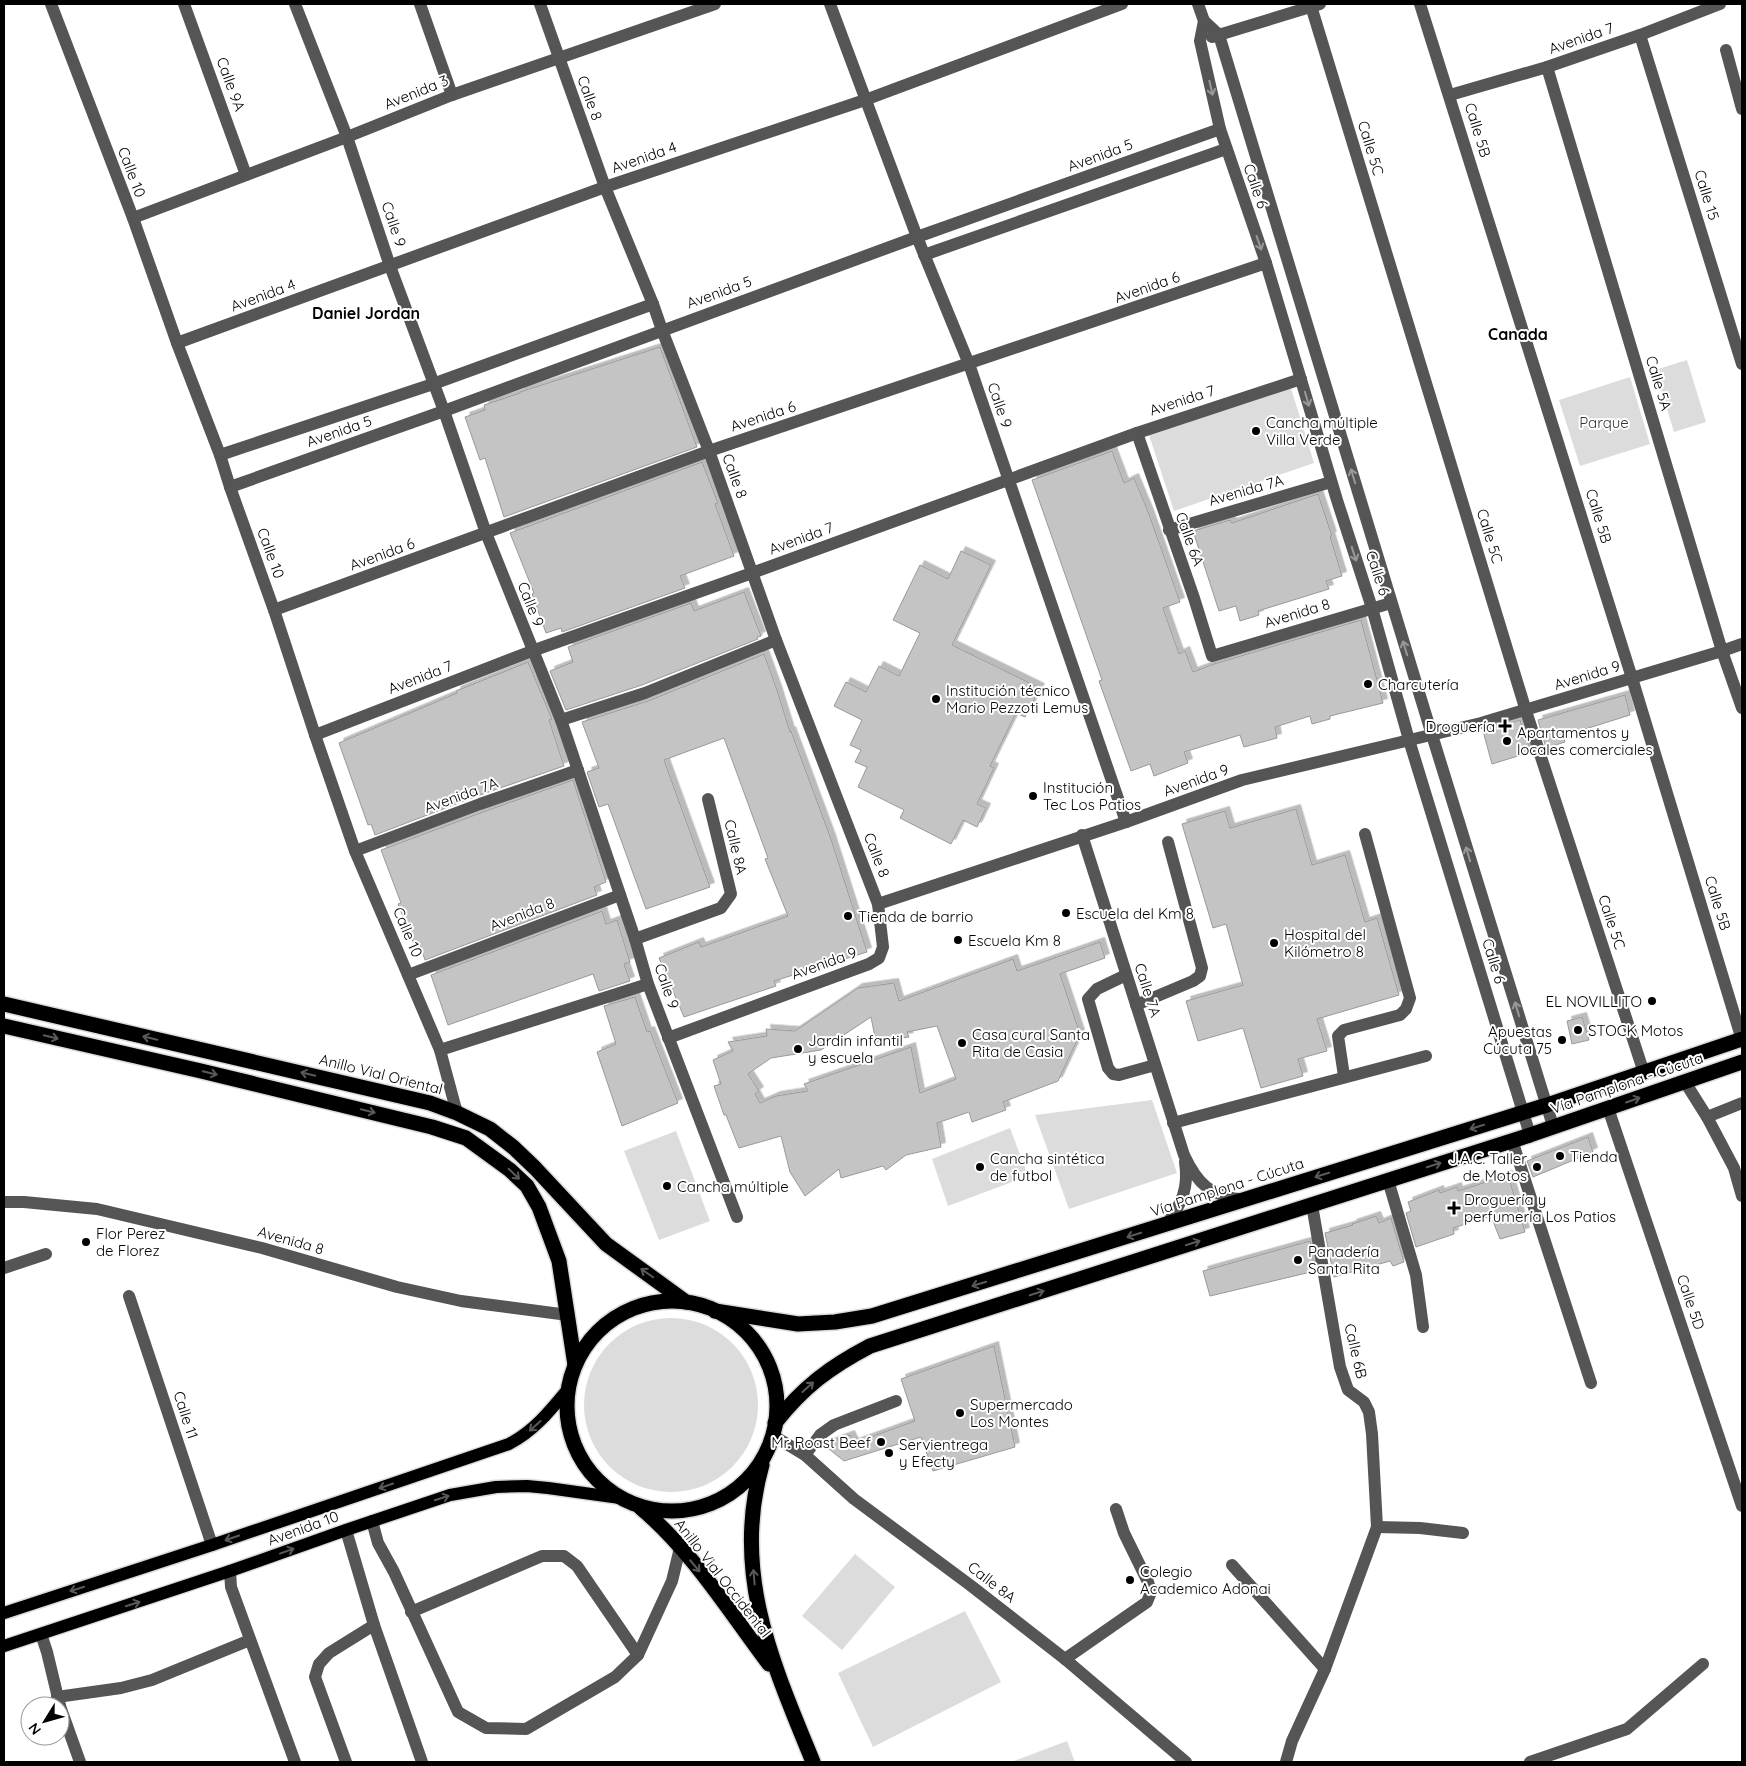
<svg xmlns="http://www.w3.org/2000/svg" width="1746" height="1766" viewBox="0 0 1746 1766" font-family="Quicksand,sans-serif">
<defs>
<filter id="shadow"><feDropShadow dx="4.5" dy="-4.5" stdDeviation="0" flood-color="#0004"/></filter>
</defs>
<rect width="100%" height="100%" fill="#fff"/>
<g fill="#dcdcdc">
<path d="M 1687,360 L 1706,422 L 1674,432 L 1655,370 Z"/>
<path d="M 1630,377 L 1650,444 L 1580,466 L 1559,400 Z"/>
<path d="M 1290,385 L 1314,463 L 1174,511 L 1148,432 Z"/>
<path d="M 1152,1100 L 1177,1173 L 1069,1209 L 1035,1115 Z"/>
<path d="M 1010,1128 L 1028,1176 L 948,1206 L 932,1159 Z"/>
<path d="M 676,1131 L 710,1221 L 659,1240 L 624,1151 Z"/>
<circle cx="671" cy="1405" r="87"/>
<path d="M 855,1554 L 895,1587 L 842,1650 L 802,1616 Z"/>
<path d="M 965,1611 L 1001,1682 L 873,1747 L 838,1673 Z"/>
<path d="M 1067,1741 L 1075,1762 L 1011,1762 Z"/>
</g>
<g fill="#c4c4c4" stroke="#999" fill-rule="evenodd" filter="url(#shadow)">
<path d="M 660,347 L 697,447 L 504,517 L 485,458 L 480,460 L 465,417 L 485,410 L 484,405 L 520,393 L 520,392 L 523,391 Z"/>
<path d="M 1112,451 L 1124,483 L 1134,478 L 1149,514 L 1180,602 L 1163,608 L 1179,654 L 1185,651 L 1193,672 L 1214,664 L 1361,620 L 1383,703 L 1330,716 L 1330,719 L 1312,724 L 1310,716 L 1275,727 L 1277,738 L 1244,747 L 1240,735 L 1184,752 L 1188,763 L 1154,776 L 1150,764 L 1131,771 L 1099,681 L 1102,680 L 1032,480 Z"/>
<path d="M 702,462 L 718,503 L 715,504 L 734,556 L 680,576 L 685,588 L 562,632 L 561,628 L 546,633 L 532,594 L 534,593 L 510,533 Z"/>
<path d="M 1318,494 L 1332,536 L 1330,536 L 1342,576 L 1326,581 L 1329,589 L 1258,611 L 1259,615 L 1240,621 L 1236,606 L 1219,611 L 1193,531 L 1230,520 L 1232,523 Z"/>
<path d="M 961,551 L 991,565 L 952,645 L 1040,688 L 1025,717 L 1016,713 L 990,766 L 994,768 L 977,804 L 986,808 L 977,827 L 963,820 L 951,844 L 900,818 L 904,810 L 858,787 L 867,767 L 855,762 L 861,750 L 850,745 L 862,720 L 834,706 L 846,682 L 866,692 L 879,666 L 899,676 L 920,633 L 893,620 L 920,565 L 948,579 Z"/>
<path d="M 744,592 L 761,636 L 757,637 L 758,639 L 642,685 L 566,710 L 550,671 L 573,662 L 568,647 L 691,603 L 694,611 Z"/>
<path d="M 764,654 L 777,690 L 790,732 L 791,731 L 831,839 L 867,952 L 774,981 L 776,986 L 684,1017 L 659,958 L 699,942 L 701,947 L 788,916 L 765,859 L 768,858 L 724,738 L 664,760 L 710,887 L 646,909 L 608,804 L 599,807 L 587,772 L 599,768 L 582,722 L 648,701 Z"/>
<path d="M 528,662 L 552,719 L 549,720 L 564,766 L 477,796 L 375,835 L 371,824 L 368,825 L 339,743 L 457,693 L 456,691 Z"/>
<path d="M 1625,695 L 1630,715 L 1563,736 L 1565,742 L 1546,748 L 1538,720 Z"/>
<path d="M 1520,720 L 1531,752 L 1492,764 L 1483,731 Z"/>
<path d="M 573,780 L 606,882 L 594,887 L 597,895 L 425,960 L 419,942 L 414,944 L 398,904 L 401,903 L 381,850 L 483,812 Z"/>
<path d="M 1296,809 L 1312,865 L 1345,855 L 1365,922 L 1377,918 L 1399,995 L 1317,1019 L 1327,1051 L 1298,1059 L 1303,1076 L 1261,1088 L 1243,1028 L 1198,1041 L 1186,1001 L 1243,985 L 1226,924 L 1213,928 L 1182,824 L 1225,811 L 1230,828 Z"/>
<path d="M 602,911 L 606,924 L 617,920 L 630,962 L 624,964 L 630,981 L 599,991 L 593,974 L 448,1025 L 431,975 Z"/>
<path d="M 1100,942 L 1105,958 L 1060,974 L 1080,1034 L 1058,1081 L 1003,1102 L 1006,1110 L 972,1122 L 969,1112 L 937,1123 L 941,1147 L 906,1155 L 886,1170 L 883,1166 L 841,1178 L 839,1169 L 805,1196 L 790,1172 L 781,1136 L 739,1148 L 726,1115 L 724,1115 L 714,1086 L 721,1084 L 713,1060 L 733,1051 L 728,1042 L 767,1036 L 766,1029 L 795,1031 L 858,988 L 894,983 L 899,1001 L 1013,959 L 1017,971 ZM 871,1017 L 876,1042 L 909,1037 L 907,1032 L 937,1026 L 956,1079 L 920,1093 L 911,1047 L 804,1084 L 808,1091 L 776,1096 L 760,1103 L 755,1094 L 759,1091 L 748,1074 L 771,1058 L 821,1050 Z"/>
<path d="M 635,997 L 647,1032 L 650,1031 L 678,1103 L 622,1126 L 597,1052 L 616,1044 L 604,1006 Z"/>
<path d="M 1582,1017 L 1589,1040 L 1572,1044 L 1567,1021 Z"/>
<path d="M 1588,1137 L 1593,1152 L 1533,1177 L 1527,1161 Z"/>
<path d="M 1508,1175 L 1525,1232 L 1500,1239 L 1491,1216 L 1453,1228 L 1454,1234 L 1416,1247 L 1406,1213 L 1411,1211 L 1408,1202 L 1439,1190 L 1440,1193 L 1457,1187 L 1458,1191 Z"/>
<path d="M 1376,1216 L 1379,1223 L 1391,1218 L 1404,1262 L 1393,1266 L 1390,1261 L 1334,1277 L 1325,1233 L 1353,1225 L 1352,1224 Z"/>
<path d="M 1310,1241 L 1315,1271 L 1210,1296 L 1203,1271 Z"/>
<path d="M 994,1346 L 1015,1447 L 933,1471 L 921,1437 L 844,1461 L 824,1445 L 850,1435 L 854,1443 L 915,1421 L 901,1379 Z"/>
</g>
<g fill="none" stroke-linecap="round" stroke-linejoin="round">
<g stroke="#dbdbdb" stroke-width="15">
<g id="major">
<path d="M 4,1613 L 212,1545 L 509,1444 C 534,1431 550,1411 568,1389"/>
<path d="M 4,1646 L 230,1571 L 346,1530 L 450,1495 L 496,1487 L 527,1486 L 548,1488 L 620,1498"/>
</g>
</g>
<g stroke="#dbdbdb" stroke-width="18">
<g id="highway">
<path d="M 4,1004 L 430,1103 L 457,1113 L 490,1129 L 513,1147 L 535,1168 L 606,1244 L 686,1302"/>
<path d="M 4,1026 L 201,1071 L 432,1127 L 466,1138 L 510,1170 L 527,1186 L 539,1207 L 559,1261 L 575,1365"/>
<circle cx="672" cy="1406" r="105"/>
<path d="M 715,1311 L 798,1324 L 835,1322 L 872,1316 L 1547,1105 L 1742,1039"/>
<path d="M 775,1423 C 803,1387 830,1367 870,1346 L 1530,1135 L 1742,1062"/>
<path d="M 762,1465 C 731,1573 773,1664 813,1762"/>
<path d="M 641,1508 C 692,1551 729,1611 769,1664"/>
</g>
</g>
<g stroke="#555" stroke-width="12">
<path d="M 51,4 L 133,218 L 177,343 L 220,455 L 230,487 L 274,610 L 315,735 L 355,851 L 440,1050 L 457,1113"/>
<path d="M 184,4 L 246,175"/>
<path d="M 295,4 L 347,137 L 390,266 L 444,411 L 486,533 L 561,720 L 635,939 L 648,984 L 737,1217"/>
<path d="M 420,4 L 452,95"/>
<path d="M 540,4 L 605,187 L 653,304 L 662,330 L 709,451 L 776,640 L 878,904 L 883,947 L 879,958 L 869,964 L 668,1038"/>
<path d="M 830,4 L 917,237 L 969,364 L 1126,822"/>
<path d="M 1198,4 L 1204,21 L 1200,41 L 1220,129 L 1266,263 L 1337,500 L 1372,608 L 1409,740 L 1530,1135"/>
<path d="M 1420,4 L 1632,678 L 1742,1040"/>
<path d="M 1311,6 L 1526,711 L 1644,1073"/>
<path d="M 1204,21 L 1219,35 L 1432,735 L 1553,1126"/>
<path d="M 1640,35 L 1742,364"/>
<path d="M 1212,37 L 1320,4"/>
<path d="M 1726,50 L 1742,109"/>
<path d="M 1547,67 L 1722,651 L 1742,708"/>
<path d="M 1450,95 L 1547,67 L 1640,35 L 1720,4"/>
<path d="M 133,218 L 347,137 L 452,95 L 715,4"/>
<path d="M 924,255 L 1226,149"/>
<path d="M 177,343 L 605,187 L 865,100 L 1122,4"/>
<path d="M 1137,433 L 1194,598 L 1212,656 L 1391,603"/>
<path d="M 220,455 L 433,384 L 653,304"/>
<path d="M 230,487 L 444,411 L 917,237 L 1220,129"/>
<path d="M 1169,530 L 1331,482"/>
<path d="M 274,610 L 709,451 L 1266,263"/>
<path d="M 561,720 L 645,693 L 776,640"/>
<path d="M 315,735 L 532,651 L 752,573 L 1137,433 L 1301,379"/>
<path d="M 1082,835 L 1184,1155 C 1198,1185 1210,1195 1243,1200"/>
<path d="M 355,851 L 480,804 L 578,770"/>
<path d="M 878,904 L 1126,822 L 1242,780 L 1481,723 L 1722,651 L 1742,644"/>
<path d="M 635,939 L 721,908 L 731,894 L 708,799"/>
<path d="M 408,975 L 620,895"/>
<path d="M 1126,975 L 1097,989 L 1088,999 L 1108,1068 L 1113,1074 L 1119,1075 L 1155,1065"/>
<path d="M 1136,1005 L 1193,981 L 1200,976 L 1202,968 L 1168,842"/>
<path d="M 440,1050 L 648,984"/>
<path d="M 1344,1076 L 1338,1036 L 1344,1030 L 1400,1015 L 1406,1009 L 1410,998 L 1365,834"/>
<path d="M 1685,1082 L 1707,1117 L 1734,1168 L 1742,1196"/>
<path d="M 1608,1108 L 1742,1506"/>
<path d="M 1707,1117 L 1742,1103"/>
<path d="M 1173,1123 L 1426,1056"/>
<path d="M 1512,1140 L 1591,1383"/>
<path d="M 1388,1180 L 1416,1275 L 1423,1327"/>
<path d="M 4,1202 L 24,1202 L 97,1209 L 262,1248 L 397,1287 L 461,1301 L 568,1315"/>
<path d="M 1167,1224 C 1182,1203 1189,1188 1185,1162"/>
<path d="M 4,1268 L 46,1254"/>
<path d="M 129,1296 L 212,1545"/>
<path d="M 772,1435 L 805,1455 L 854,1499 L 970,1585 L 1065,1659 L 1186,1762"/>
<path d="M 805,1455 L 820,1435 L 834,1425 L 896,1401"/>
<path d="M 372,1521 L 378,1543 L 394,1572 L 458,1712 L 486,1728 L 526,1729 L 615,1677 L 638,1655 L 672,1581 L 680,1548"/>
<path d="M 1377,1527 L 1420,1528 L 1463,1533"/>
<path d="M 346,1530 L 374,1625 L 422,1762"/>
<path d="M 1232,1565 L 1325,1669"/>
<path d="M 230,1571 L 231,1587 L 295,1762"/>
<path d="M 411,1612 L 542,1556 L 564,1556 L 577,1566 L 638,1655"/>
<path d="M 41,1634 L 47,1652 L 60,1706"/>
<path d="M 1065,1659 L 1147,1602 L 1151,1592 L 1148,1582 L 1124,1533 L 1116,1509"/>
<path d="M 57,1697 L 121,1688 L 152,1680 L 250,1640"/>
<path d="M 60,1706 L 80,1762"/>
<path d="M 346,1762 L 315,1677 L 319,1664 L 329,1653 L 374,1625"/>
<path d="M 1286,1762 L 1292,1741 L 1325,1669 L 1377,1527 L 1372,1434 L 1369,1412 L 1364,1402 L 1348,1390 L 1340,1367 L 1312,1205"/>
<path d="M 1530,1762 L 1627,1729 L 1703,1664"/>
</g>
<use href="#major" stroke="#000" stroke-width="12"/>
<use href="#highway" stroke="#000" stroke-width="15"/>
</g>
<defs><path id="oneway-shaft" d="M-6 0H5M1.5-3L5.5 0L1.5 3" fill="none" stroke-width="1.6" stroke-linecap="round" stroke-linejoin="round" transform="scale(1.25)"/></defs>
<g stroke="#999">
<use href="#oneway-shaft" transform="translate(1211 88) rotate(77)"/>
<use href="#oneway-shaft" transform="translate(1259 243) rotate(71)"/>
<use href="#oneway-shaft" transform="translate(1307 399) rotate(74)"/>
<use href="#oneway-shaft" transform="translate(1353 476) rotate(-107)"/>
<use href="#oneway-shaft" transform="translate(1354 554) rotate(72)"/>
<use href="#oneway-shaft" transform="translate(1405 648) rotate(-107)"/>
<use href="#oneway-shaft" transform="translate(1468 854) rotate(-107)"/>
<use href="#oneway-shaft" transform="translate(1517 1009) rotate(-107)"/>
</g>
<g stroke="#595959">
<use href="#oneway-shaft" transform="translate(51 1037) rotate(13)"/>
<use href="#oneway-shaft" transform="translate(150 1038) rotate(-167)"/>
<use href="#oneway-shaft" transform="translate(210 1073) rotate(14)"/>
<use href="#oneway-shaft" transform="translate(308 1074) rotate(-167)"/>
<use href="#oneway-shaft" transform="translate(1633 1100) rotate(-19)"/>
<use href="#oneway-shaft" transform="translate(368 1111) rotate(14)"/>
<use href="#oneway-shaft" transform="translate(1477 1127) rotate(163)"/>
<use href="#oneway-shaft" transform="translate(1434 1165) rotate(-18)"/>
<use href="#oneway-shaft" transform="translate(514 1174) rotate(44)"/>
<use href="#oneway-shaft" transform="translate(1322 1175) rotate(163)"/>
<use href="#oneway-shaft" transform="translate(1134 1235) rotate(163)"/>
<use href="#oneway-shaft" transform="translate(1193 1243) rotate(-18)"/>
<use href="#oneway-shaft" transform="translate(647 1273) rotate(-145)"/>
<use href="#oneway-shaft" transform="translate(979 1284) rotate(163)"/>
<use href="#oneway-shaft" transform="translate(1037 1293) rotate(-18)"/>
<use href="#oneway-shaft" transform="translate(808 1387) rotate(-42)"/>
<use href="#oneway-shaft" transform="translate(535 1426) rotate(138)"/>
<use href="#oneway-shaft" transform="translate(386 1486) rotate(161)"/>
<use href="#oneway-shaft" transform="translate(442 1498) rotate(-18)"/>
<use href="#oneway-shaft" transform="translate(232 1538) rotate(161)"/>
<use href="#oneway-shaft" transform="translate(287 1551) rotate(-20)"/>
<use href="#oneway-shaft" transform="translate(695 1566) rotate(50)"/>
<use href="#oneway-shaft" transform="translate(754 1577) rotate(-95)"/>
<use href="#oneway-shaft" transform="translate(77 1589) rotate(162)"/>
<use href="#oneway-shaft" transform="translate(133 1604) rotate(-18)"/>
</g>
<g fill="#000" stroke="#fff" stroke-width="2">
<circle cx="1256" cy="431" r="5"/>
<circle cx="1368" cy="684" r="5"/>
<circle cx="936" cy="699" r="5"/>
<path d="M1502.5 718.5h5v5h5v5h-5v5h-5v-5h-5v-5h5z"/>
<circle cx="1507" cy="741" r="5"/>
<circle cx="1033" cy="796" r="5"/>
<circle cx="1066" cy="913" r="5"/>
<circle cx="848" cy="916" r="5"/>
<circle cx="958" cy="940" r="5"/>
<circle cx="1274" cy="943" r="5"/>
<circle cx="1652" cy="1001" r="5"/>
<circle cx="1578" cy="1030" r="5"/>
<circle cx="1562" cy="1040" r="5"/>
<circle cx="962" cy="1043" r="5"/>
<circle cx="798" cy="1049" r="5"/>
<circle cx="1560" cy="1156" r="5"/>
<circle cx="980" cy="1167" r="5"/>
<circle cx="1537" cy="1167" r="5"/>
<circle cx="667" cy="1186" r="5"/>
<path d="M1451.5 1200.5h5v5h5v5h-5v5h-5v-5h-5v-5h5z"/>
<circle cx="86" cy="1242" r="5"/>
<circle cx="1298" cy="1260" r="5"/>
<circle cx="960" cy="1413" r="5"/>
<circle cx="881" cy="1442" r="5"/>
<circle cx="889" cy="1453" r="5"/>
<circle cx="1130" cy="1580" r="5"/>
</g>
<g text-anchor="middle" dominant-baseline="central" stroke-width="4" stroke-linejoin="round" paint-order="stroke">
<g font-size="15" fill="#000" stroke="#fff">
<text transform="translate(1581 38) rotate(-19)">Avenida 7</text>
<text transform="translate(231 84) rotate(70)">Calle 9A</text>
<text transform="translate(416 92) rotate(-22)">Avenida 3</text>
<text transform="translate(590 98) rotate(70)">Calle 8</text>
<text transform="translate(1478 130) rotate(73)">Calle 5B</text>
<text transform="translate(1371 148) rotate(73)">Calle 5C</text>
<text transform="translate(1100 155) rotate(-20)">Avenida 5</text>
<text transform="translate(644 157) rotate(-19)">Avenida 4</text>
<text transform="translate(132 172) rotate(69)">Calle 10</text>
<text transform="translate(1256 186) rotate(71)">Calle 6</text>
<text transform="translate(1707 195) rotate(73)">Calle 15</text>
<text transform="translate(394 224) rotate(71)">Calle 9</text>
<text transform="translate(1147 287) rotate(-19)">Avenida 6</text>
<text transform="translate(719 292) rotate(-20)">Avenida 5</text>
<text transform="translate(263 295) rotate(-20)">Avenida 4</text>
<text transform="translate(1659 383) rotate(73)">Calle 5A</text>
<text transform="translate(1182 400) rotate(-18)">Avenida 7</text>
<text transform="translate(1000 405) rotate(71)">Calle 9</text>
<text transform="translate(763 416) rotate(-18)">Avenida 6</text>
<text transform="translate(339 431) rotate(-19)">Avenida 5</text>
<text transform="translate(735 476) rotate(70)">Calle 8</text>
<text transform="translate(1246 490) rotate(-16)">Avenida 7A</text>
<text transform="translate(1599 516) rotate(73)">Calle 5B</text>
<text transform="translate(1490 536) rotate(73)">Calle 5C</text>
<text transform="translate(801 538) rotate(-20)">Avenida 7</text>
<text transform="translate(1190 539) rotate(70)">Calle 6A</text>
<text transform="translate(271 553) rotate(70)">Calle 10</text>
<text transform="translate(382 554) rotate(-20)">Avenida 6</text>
<text transform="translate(1378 573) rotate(72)">Calle 6</text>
<text transform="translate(531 604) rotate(68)">Calle 9</text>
<text transform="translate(1297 613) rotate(-17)">Avenida 8</text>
<text transform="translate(1587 675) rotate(-17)">Avenida 9</text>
<text transform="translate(420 677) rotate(-21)">Avenida 7</text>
<text transform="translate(1196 780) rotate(-20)">Avenida 9</text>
<text transform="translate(461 795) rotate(-20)">Avenida 7A</text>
<text transform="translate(736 847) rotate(77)">Calle 8A</text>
<text transform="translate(877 855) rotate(69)">Calle 8</text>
<text transform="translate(1718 903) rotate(73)">Calle 5B</text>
<text transform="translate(522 914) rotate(-21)">Avenida 8</text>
<text transform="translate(1612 922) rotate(72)">Calle 5C</text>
<text transform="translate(408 932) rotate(67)">Calle 10</text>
<text transform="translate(1494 961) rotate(73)">Calle 6</text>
<text transform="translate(824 963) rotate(-20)">Avenida 9</text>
<text transform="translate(667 986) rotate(71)">Calle 9</text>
<text transform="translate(1148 990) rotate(72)">Calle 7A</text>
<text transform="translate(381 1074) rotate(14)">Anillo Vial Oriental</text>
<text transform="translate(1627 1083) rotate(-19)">Vía Pamplona - Cúcuta</text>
<text transform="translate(1227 1187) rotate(-18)">Vía Pamplona - Cúcuta</text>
<text transform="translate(291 1240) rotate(16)">Avenida 8</text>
<text transform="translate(1691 1302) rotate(71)">Calle 5D</text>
<text transform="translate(1356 1351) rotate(77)">Calle 6B</text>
<text transform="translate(186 1415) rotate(72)">Calle 11</text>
<text transform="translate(303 1528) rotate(-20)">Avenida 10</text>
<text transform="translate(723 1578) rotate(52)">Anillo Vial Occidental</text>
<text transform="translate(992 1582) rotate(38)">Calle 8A</text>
</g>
<g font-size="15" fill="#000" stroke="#fff" text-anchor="start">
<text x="1266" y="422">Cancha múltiple<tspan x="1266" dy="17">Villa Verde</tspan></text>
<text x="1378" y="684">Charcutería</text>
<text x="946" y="690">Institución técnico<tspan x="946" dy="17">Mario Pezzoti Lemus</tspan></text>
<text x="1495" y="726" text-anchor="end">Droguería</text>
<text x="1517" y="732">Apartamentos y<tspan x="1517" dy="17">locales comerciales</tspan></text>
<text x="1043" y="787">Institución<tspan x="1043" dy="17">Tec Los Patios</tspan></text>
<text x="1076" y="913">Escuela del Km 8</text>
<text x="858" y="916">Tienda de barrio</text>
<text x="1284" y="934">Hospital del<tspan x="1284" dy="17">Kilómetro 8</tspan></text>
<text x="968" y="940">Escuela Km 8</text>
<text x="1642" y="1001" text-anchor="end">EL NOVILLITO</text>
<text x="1588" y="1030">STOCK Motos</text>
<text x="1552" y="1031" text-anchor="end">Apuestas<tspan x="1552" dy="17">Cúcuta 75</tspan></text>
<text x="972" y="1034">Casa cural Santa<tspan x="972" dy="17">Rita de Casia</tspan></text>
<text x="808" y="1040">Jardin infantil<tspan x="808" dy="17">y escuela</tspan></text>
<text x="1570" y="1156">Tienda</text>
<text x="990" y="1158">Cancha sintética<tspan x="990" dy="17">de futbol</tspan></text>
<text x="1527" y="1158" text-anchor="end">J.A.C. Taller<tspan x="1527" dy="17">de Motos</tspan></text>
<text x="677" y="1186">Cancha múltiple</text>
<text x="1464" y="1199">Droguería y<tspan x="1464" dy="17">perfumería Los Patios</tspan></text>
<text x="96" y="1233">Flor Perez<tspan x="96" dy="17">de Florez</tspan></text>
<text x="1308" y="1251">Panadería<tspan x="1308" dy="17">Santa Rita</tspan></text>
<text x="970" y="1404">Supermercado<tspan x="970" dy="17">Los Montes</tspan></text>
<text x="871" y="1442" text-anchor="end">Mr. Roast Beef</text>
<text x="899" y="1444">Servientrega<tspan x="899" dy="17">y Efecty</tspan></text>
<text x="1140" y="1571">Colegio<tspan x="1140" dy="17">Academico Adonai</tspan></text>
</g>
<g font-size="15" fill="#333" stroke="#fff">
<text x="1604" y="422">Parque</text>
</g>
<g font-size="16" font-weight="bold" fill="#000" stroke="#fff">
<text x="366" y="313">Daniel Jordan</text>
<text x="1518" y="334">Canada</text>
</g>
</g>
<rect width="1746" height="1766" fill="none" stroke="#000000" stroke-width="10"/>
<g transform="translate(45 1721) rotate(233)"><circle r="24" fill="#ffffff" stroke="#999999"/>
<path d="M0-4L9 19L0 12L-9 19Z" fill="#000000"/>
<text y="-8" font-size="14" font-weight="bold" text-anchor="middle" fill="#000000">N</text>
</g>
</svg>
